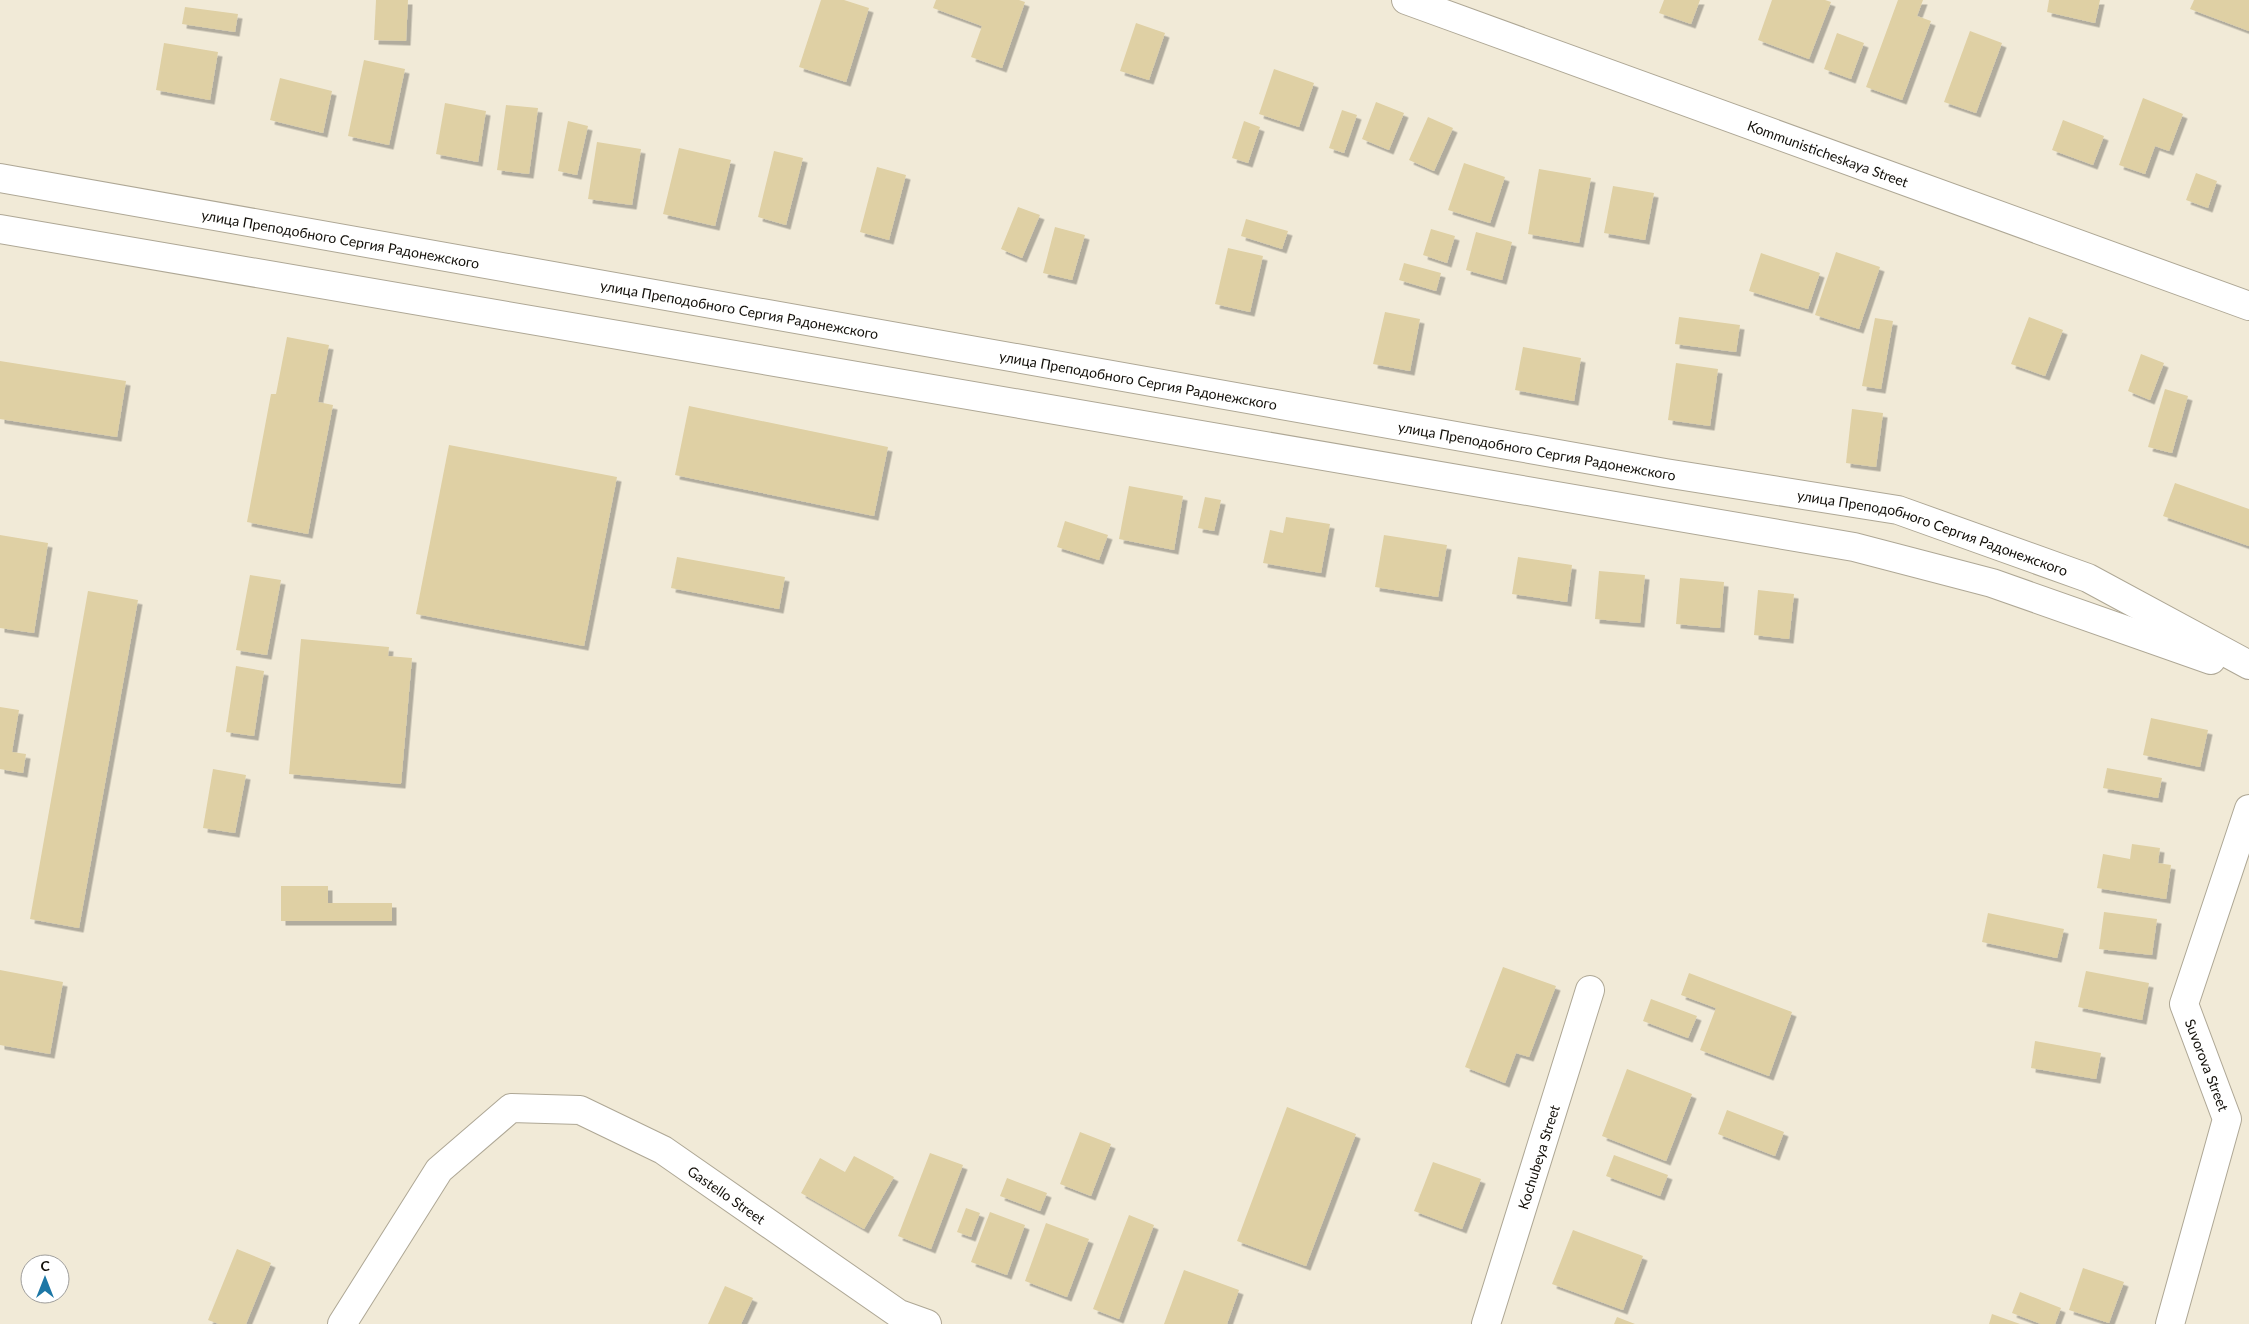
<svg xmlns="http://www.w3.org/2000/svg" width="2249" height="1324" viewBox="0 0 2249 1324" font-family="Lato,sans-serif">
<defs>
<filter id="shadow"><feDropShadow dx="4.5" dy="4.5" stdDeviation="0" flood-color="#0004"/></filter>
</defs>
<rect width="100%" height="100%" fill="#f1ead7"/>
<g fill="#dfd0a4" filter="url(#shadow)">
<path d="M 376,0 L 408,0 L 406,41 L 374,40 Z"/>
<path d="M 821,0 L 844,0 L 869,8 L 846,82 L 799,67 Z"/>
<path d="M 936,0 L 1019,0 L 1025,2 L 1002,68 L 971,57 L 982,26 L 933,8 Z"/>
<path d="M 1664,0 L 1700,0 L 1691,24 L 1659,13 Z"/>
<path d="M 1772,0 L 1825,0 L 1831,2 L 1809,59 L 1758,40 Z"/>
<path d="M 1898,0 L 1923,0 L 1917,16 L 1931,21 L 1902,100 L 1866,87 Z"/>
<path d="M 2049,0 L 2100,0 L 2095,23 L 2047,12 Z"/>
<path d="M 2194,0 L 2249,0 L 2249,31 L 2190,9 Z"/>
<path d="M 185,7 L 238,14 L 235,32 L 182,24 Z"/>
<path d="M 1136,23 L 1165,33 L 1149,80 L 1120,71 Z"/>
<path d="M 1970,31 L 2002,43 L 1976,113 L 1944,102 Z"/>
<path d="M 1837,33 L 1864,43 L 1851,79 L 1824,69 Z"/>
<path d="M 164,43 L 218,52 L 210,100 L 156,90 Z"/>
<path d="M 364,60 L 405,69 L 389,145 L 348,136 Z"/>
<path d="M 1274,69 L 1314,83 L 1299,127 L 1259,114 Z"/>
<path d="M 280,78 L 332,91 L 323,133 L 270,120 Z"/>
<path d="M 2143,98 L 2183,114 L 2169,151 L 2155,146 L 2145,174 L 2119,165 Z"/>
<path d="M 1376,102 L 1404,113 L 1389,150 L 1362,139 Z"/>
<path d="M 445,103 L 486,111 L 478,162 L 436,154 Z"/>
<path d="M 506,105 L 538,108 L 529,174 L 497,170 Z"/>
<path d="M 1342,110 L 1357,115 L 1344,153 L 1329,148 Z"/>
<path d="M 1428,117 L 1453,128 L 1434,171 L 1409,160 Z"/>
<path d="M 2063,120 L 2104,136 L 2093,165 L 2052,150 Z"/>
<path d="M 568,121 L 588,126 L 577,175 L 558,171 Z"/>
<path d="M 1244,121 L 1260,127 L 1248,163 L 1232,158 Z"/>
<path d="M 597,142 L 641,149 L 632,205 L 588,199 Z"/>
<path d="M 679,148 L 731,160 L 715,226 L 663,214 Z"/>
<path d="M 774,151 L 803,158 L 786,225 L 758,217 Z"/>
<path d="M 1464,163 L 1505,177 L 1490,223 L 1448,210 Z"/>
<path d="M 877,167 L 906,175 L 889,240 L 860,232 Z"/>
<path d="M 1539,169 L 1591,178 L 1579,243 L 1528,234 Z"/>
<path d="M 2196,173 L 2217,181 L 2208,208 L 2186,200 Z"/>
<path d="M 1613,186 L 1654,193 L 1645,240 L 1604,233 Z"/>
<path d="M 1018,207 L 1040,215 L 1022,258 L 1001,249 Z"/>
<path d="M 1246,219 L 1288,231 L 1282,249 L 1241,236 Z"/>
<path d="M 1055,227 L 1085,235 L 1072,280 L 1043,273 Z"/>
<path d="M 1431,229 L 1455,236 L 1447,263 L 1423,255 Z"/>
<path d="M 1476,232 L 1512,242 L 1502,280 L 1466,270 Z"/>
<path d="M 1228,248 L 1263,256 L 1250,312 L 1215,304 Z"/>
<path d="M 1836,252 L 1880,267 L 1859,329 L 1815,315 Z"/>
<path d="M 1761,253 L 1820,273 L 1808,309 L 1749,291 Z"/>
<path d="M 1404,263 L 1441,273 L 1436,291 L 1399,280 Z"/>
<path d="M 1385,312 L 1420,319 L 1410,371 L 1373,364 Z"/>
<path d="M 1679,317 L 1740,325 L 1736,352 L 1675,344 Z"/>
<path d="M 2029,317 L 2063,330 L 2045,376 L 2011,364 Z"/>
<path d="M 1875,318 L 1893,321 L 1881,389 L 1862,386 Z"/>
<path d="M 287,337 L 329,345 L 318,402 L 333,405 L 308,534 L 247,522 L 271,394 L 276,394 Z"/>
<path d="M 1523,347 L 1581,358 L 1574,401 L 1515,390 Z"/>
<path d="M 2141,354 L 2164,363 L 2150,400 L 2128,391 Z"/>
<path d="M 0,361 L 126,381 L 117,437 L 0,419 Z"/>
<path d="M 1676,363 L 1718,369 L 1710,426 L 1668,420 Z"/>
<path d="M 2165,389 L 2188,396 L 2172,453 L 2148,447 Z"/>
<path d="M 689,406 L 888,447 L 874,516 L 675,475 Z"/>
<path d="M 1852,409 L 1883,413 L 1876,467 L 1846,463 Z"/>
<path d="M 449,445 L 617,477 L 584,646 L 416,614 Z"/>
<path d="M 2175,483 L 2249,509 L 2249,546 L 2163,516 Z"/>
<path d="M 1129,486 L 1183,496 L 1174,550 L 1119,539 Z"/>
<path d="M 1205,497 L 1221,500 L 1214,531 L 1198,528 Z"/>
<path d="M 1286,517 L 1330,524 L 1321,573 L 1263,563 L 1270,530 L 1283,533 Z"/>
<path d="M 1065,521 L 1108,535 L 1099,560 L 1057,547 Z"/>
<path d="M 0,535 L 48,543 L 34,633 L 0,628 Z"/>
<path d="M 1384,535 L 1447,545 L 1438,597 L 1375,587 Z"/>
<path d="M 677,557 L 785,577 L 779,609 L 671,588 Z"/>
<path d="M 1518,557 L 1572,565 L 1567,602 L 1512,594 Z"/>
<path d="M 1599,571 L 1645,575 L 1640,623 L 1595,619 Z"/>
<path d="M 250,575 L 281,580 L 267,655 L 236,650 Z"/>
<path d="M 1680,578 L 1724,582 L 1720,628 L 1676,624 Z"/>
<path d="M 1758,590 L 1794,594 L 1789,639 L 1754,635 Z"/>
<path d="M 88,591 L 138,600 L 79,928 L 30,919 Z"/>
<path d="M 301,639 L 389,647 L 388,656 L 412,658 L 401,784 L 289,774 Z"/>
<path d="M 236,666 L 264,671 L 254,736 L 226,732 Z"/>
<path d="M 0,707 L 19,710 L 12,752 L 26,754 L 23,773 L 0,769 Z"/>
<path d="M 2151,718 L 2208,730 L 2200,767 L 2143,755 Z"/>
<path d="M 2107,768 L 2162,778 L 2158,798 L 2103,788 Z"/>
<path d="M 213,769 L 246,775 L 235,833 L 203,828 Z"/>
<path d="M 2132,844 L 2160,848 L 2158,863 L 2171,865 L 2166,899 L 2097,888 L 2103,854 L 2130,859 Z"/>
<path d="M 281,886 L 328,886 L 328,903 L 392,903 L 392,921 L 281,921 Z"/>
<path d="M 2104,912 L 2157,919 L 2152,955 L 2099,949 Z"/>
<path d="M 1988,913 L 2064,929 L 2057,958 L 1982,942 Z"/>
<path d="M 1503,967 L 1556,986 L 1529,1057 L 1516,1053 L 1505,1083 L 1465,1067 Z"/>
<path d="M 0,970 L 63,982 L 50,1054 L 0,1045 Z"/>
<path d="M 2086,971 L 2149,983 L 2142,1020 L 2078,1007 Z"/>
<path d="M 1689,973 L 1792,1012 L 1769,1076 L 1700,1050 L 1716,1008 L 1681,995 Z"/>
<path d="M 1651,999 L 1697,1016 L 1688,1038 L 1643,1021 Z"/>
<path d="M 2035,1041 L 2101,1053 L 2096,1079 L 2031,1068 Z"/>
<path d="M 1627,1069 L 1692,1094 L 1666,1161 L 1602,1136 Z"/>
<path d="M 1287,1107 L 1356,1134 L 1306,1266 L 1237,1241 Z"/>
<path d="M 1727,1110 L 1784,1132 L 1775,1156 L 1718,1134 Z"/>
<path d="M 1080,1132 L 1111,1144 L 1091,1196 L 1060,1184 Z"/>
<path d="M 930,1153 L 963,1165 L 931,1249 L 898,1236 Z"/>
<path d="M 1614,1155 L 1668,1175 L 1660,1196 L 1606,1176 Z"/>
<path d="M 854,1156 L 894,1177 L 864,1229 L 801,1193 L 820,1158 L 845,1172 Z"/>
<path d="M 1433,1162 L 1481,1179 L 1462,1229 L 1414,1211 Z"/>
<path d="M 1007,1178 L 1047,1193 L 1040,1211 L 1000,1196 Z"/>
<path d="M 966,1208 L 980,1213 L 971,1237 L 957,1232 Z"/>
<path d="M 990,1212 L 1025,1225 L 1007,1275 L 971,1262 Z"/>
<path d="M 1129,1215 L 1154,1225 L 1119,1319 L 1093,1309 Z"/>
<path d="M 1046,1223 L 1089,1239 L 1067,1297 L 1025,1281 Z"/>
<path d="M 1573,1230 L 1643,1256 L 1623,1310 L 1552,1284 Z"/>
<path d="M 237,1249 L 271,1263 L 246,1324 L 219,1324 L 208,1320 Z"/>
<path d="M 2083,1268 L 2124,1282 L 2109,1323 L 2069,1310 Z"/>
<path d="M 1184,1270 L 1239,1290 L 1227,1324 L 1164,1324 Z"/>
<path d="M 725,1286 L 753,1298 L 741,1324 L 708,1324 Z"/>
<path d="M 2020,1292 L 2061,1308 L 2055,1324 L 2041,1324 L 2012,1313 Z"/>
<path d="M 1992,1314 L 2020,1324 L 1989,1324 Z"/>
<path d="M 1617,1317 L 1635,1324 L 1614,1324 Z"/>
</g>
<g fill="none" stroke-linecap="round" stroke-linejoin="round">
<g stroke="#aea795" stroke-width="30">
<g id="street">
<path id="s1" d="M 342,1324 L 439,1170 L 511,1108 L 580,1110 L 663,1150 L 899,1314 L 927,1324"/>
<path id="s2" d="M 1486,1324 L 1590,990"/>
<path d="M 2170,1324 L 2227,1119 L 2184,1004 L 2249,809"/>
</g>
</g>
<g stroke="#aea795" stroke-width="30">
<g id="secondary">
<path id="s3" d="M 1406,0 L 2249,306"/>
<path id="s4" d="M 0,178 L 1665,473 L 1898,510 L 2088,578 L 2249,665"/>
<path d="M 0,229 L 1854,547 L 1992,583 L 2211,660"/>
</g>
</g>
<use href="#street" stroke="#fff" stroke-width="28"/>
<use href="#secondary" stroke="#fff" stroke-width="28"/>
</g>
<g text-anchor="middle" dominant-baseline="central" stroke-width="4" stroke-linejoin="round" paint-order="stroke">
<g font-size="14" fill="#120f09" stroke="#fff">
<text stroke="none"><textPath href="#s3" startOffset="449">Kommunisticheskaya Street</textPath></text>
<text stroke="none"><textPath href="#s4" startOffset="346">улица Преподобного Сергия Радонежского</textPath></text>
<text stroke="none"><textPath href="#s4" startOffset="751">улица Преподобного Сергия Радонежского</textPath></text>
<text stroke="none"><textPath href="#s4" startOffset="1156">улица Преподобного Сергия Радонежского</textPath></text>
<text stroke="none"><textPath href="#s4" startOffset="1561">улица Преподобного Сергия Радонежского</textPath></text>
<text stroke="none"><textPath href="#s4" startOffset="1966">улица Преподобного Сергия Радонежского</textPath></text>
<text transform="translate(2207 1065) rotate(69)">Suvorova Street</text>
<text stroke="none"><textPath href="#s2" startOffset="175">Kochubeya Street</textPath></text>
<text stroke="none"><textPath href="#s1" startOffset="516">Gastello Street</textPath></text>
</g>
</g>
<g transform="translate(45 1279)"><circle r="24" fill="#ffffff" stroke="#a09f9d"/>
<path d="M0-4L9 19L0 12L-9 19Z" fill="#1c77a6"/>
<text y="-8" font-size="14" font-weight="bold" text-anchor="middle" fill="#120f09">С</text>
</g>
</svg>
